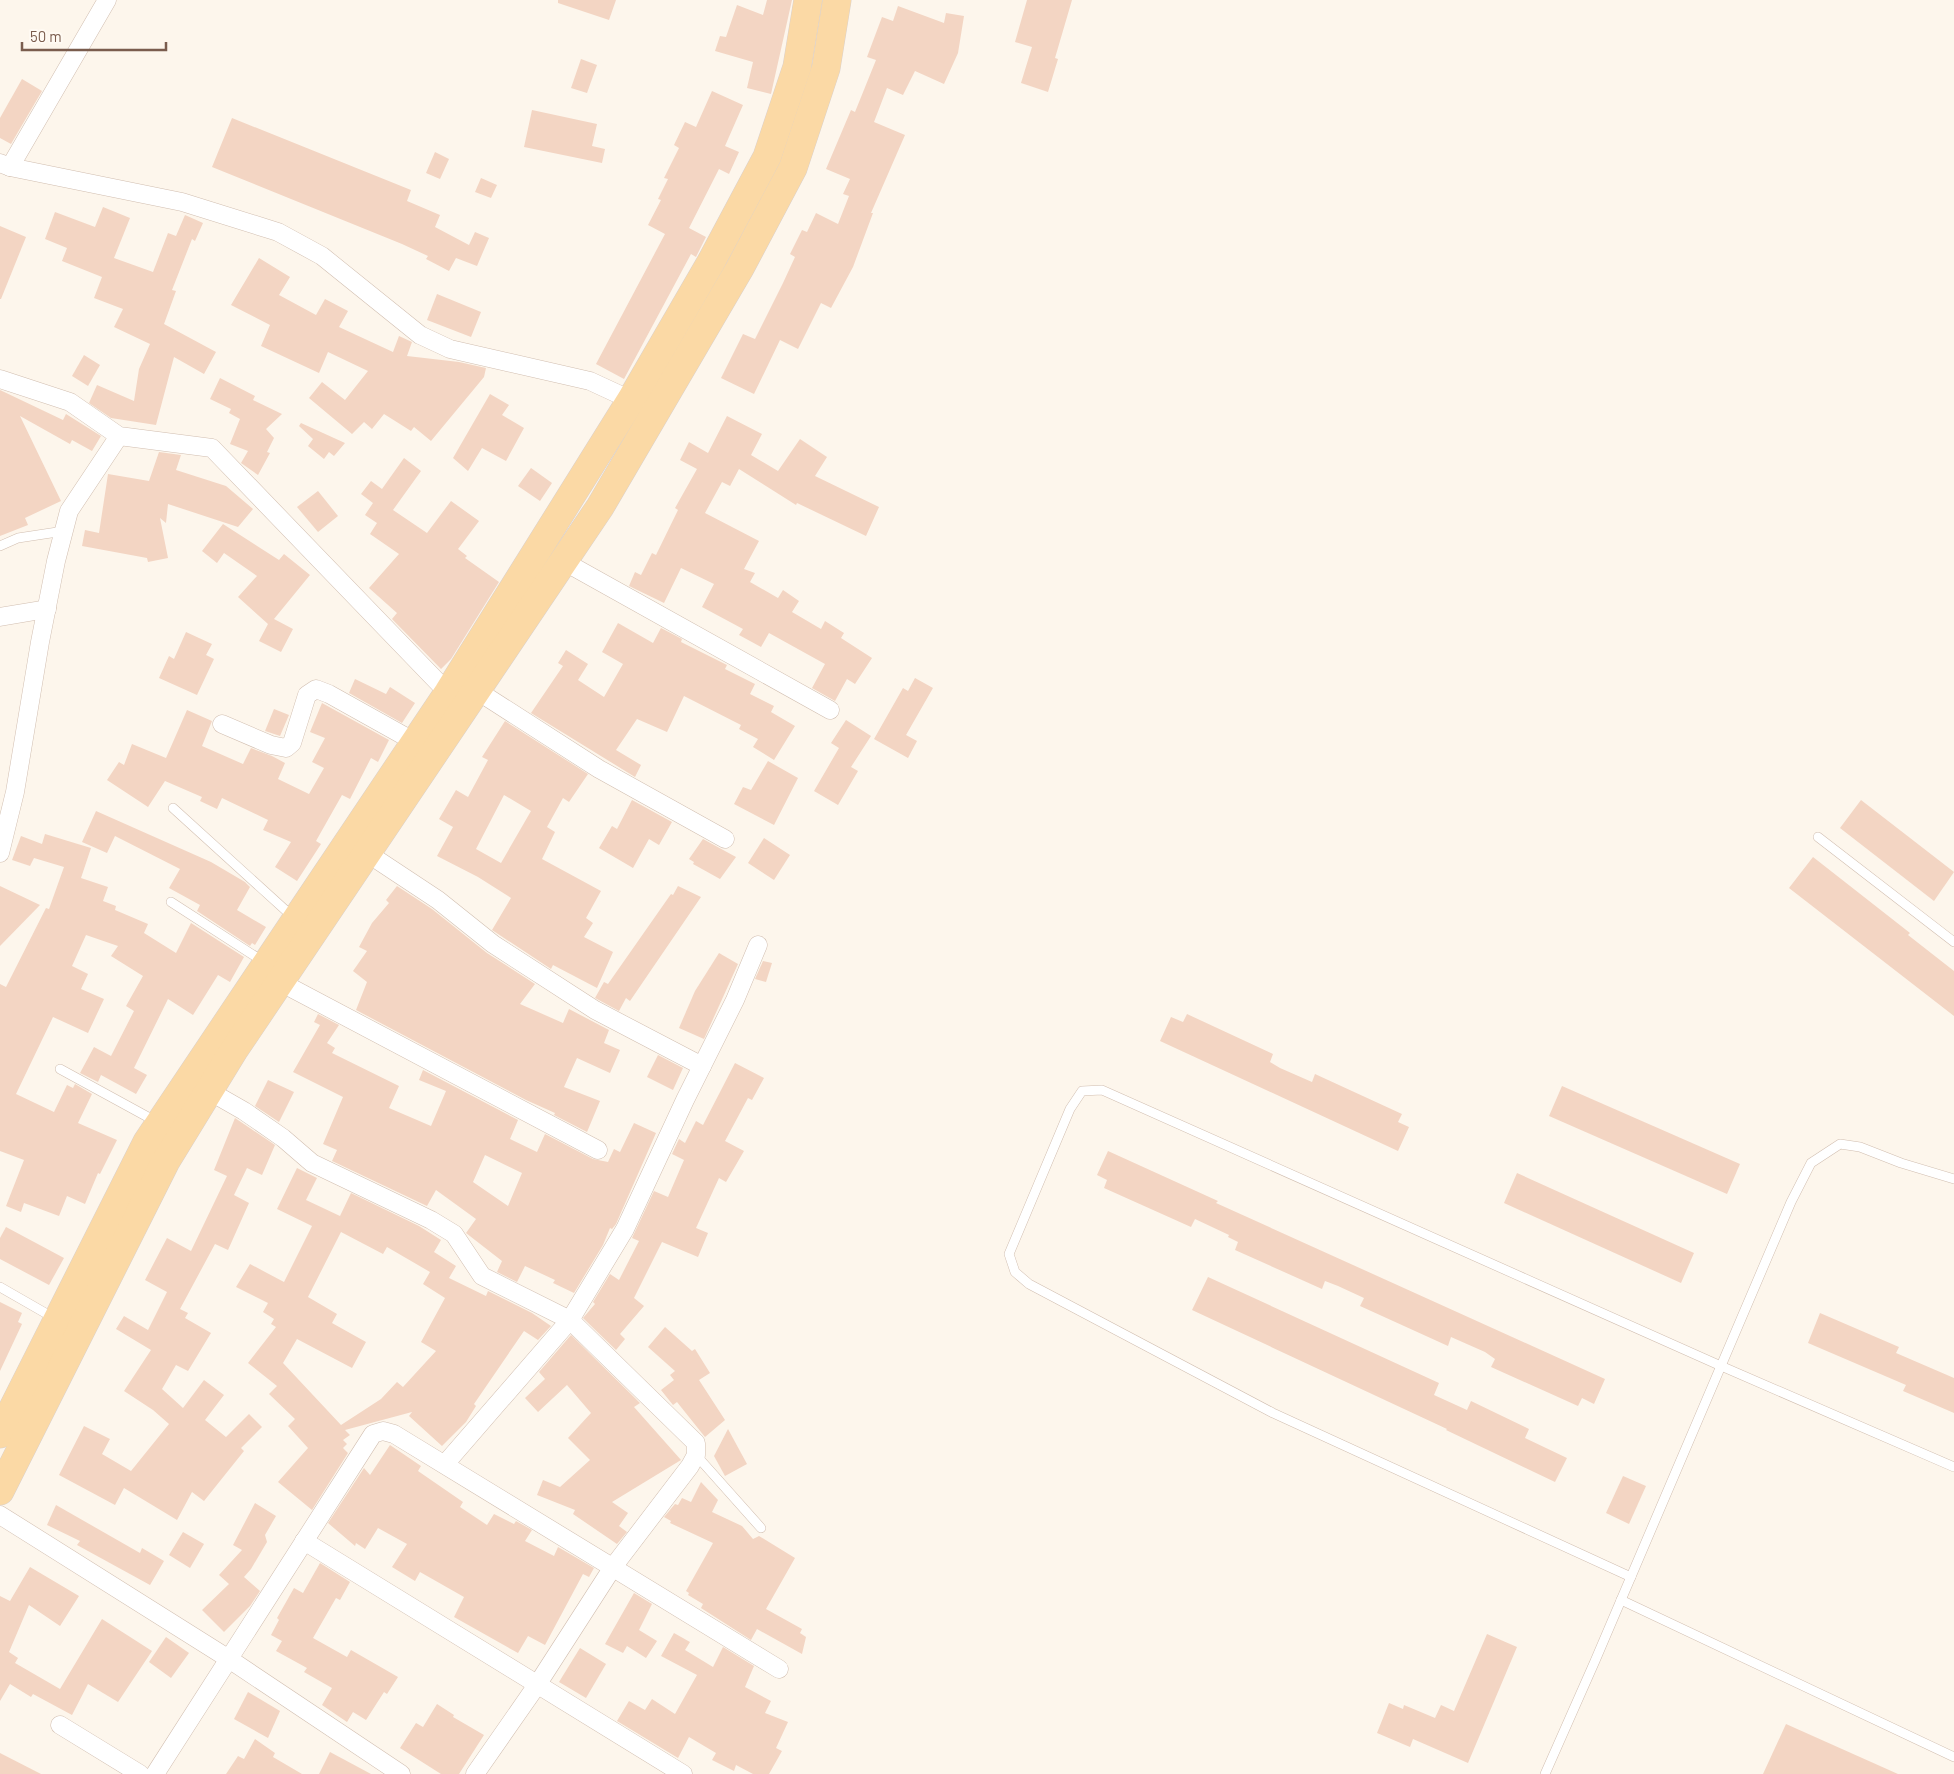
<svg xmlns="http://www.w3.org/2000/svg" width="1954" height="1774" viewBox="0 0 1954 1774" font-family="Barlow,sans-serif">
<rect width="100%" height="100%" fill="#fdf6ec"/>
<g fill="#f3d5c3" fill-rule="evenodd">
<path d="M 558,0 L 616,0 L 609,20 L 558,3 Z"/>
<path d="M 767,0 L 792,0 L 771,94 L 747,88 L 753,62 L 715,51 L 720,36 L 726,37 L 737,5 L 763,15 Z"/>
<path d="M 1027,0 L 1072,0 L 1055,58 L 1058,59 L 1048,92 L 1021,83 L 1032,47 L 1015,42 Z"/>
<path d="M 898,6 L 944,23 L 946,13 L 964,16 L 958,53 L 944,84 L 915,71 L 903,95 L 887,88 L 874,122 L 905,135 L 871,213 L 873,213 L 853,267 L 831,308 L 821,303 L 798,349 L 780,340 L 754,394 L 721,378 L 743,334 L 755,339 L 783,283 L 795,257 L 790,254 L 802,230 L 807,232 L 816,213 L 838,224 L 849,196 L 843,194 L 850,179 L 826,169 L 851,110 L 855,112 L 876,60 L 867,57 L 882,17 L 893,21 Z"/>
<path d="M 581,59 L 597,65 L 587,93 L 571,88 Z"/>
<path d="M 22,79 L 42,91 L 11,144 L 0,138 L 0,118 Z"/>
<path d="M 712,91 L 743,105 L 725,146 L 739,152 L 729,174 L 719,169 L 689,228 L 706,237 L 696,257 L 691,254 L 624,379 L 596,364 L 665,234 L 648,225 L 661,200 L 658,199 L 668,179 L 664,178 L 679,148 L 674,145 L 685,122 L 696,127 Z"/>
<path d="M 532,110 L 597,124 L 592,146 L 605,149 L 602,163 L 524,147 Z"/>
<path d="M 232,118 L 411,190 L 407,201 L 440,215 L 435,227 L 469,245 L 475,232 L 489,238 L 477,266 L 456,258 L 449,271 L 426,259 L 428,256 L 402,244 L 212,167 Z"/>
<path d="M 435,152 L 449,159 L 440,179 L 426,173 Z"/>
<path d="M 481,178 L 497,185 L 491,198 L 475,192 Z"/>
<path d="M 103,207 L 130,218 L 114,258 L 153,272 L 168,233 L 176,236 L 185,215 L 203,223 L 195,241 L 192,239 L 172,290 L 176,291 L 164,324 L 216,352 L 204,374 L 174,357 L 156,425 L 111,418 L 89,403 L 97,385 L 134,401 L 139,369 L 150,344 L 114,327 L 123,309 L 94,298 L 102,277 L 62,261 L 67,248 L 45,239 L 55,212 L 95,227 Z"/>
<path d="M 0,226 L 26,237 L 1,299 L 0,299 Z"/>
<path d="M 259,258 L 290,277 L 279,295 L 316,315 L 325,299 L 348,311 L 339,327 L 393,352 L 399,336 L 412,342 L 407,356 L 459,362 L 486,368 L 484,377 L 431,441 L 414,427 L 411,431 L 384,414 L 372,429 L 364,422 L 352,434 L 309,398 L 322,382 L 345,400 L 368,371 L 328,352 L 319,373 L 261,346 L 270,325 L 231,305 Z"/>
<path d="M 437,294 L 481,312 L 471,337 L 427,320 Z"/>
<path d="M 84,355 L 100,365 L 88,386 L 72,376 Z"/>
<path d="M 220,378 L 255,396 L 253,400 L 282,414 L 266,429 L 274,438 L 267,452 L 270,453 L 258,475 L 241,463 L 248,451 L 230,444 L 240,419 L 229,413 L 231,409 L 210,399 Z"/>
<path d="M 0,390 L 63,420 L 66,414 L 101,436 L 92,451 L 72,440 L 70,444 L 20,416 L 61,501 L 25,518 L 28,525 L 0,536 Z"/>
<path d="M 490,394 L 509,405 L 502,415 L 524,428 L 506,461 L 482,448 L 468,471 L 453,458 Z"/>
<path d="M 727,416 L 762,434 L 751,455 L 778,471 L 800,439 L 827,457 L 815,476 L 879,507 L 866,536 L 797,503 L 796,505 L 739,469 L 730,486 L 722,482 L 705,513 L 759,541 L 744,569 L 755,573 L 750,582 L 778,598 L 783,590 L 799,601 L 792,612 L 821,629 L 825,621 L 844,633 L 841,638 L 872,658 L 855,684 L 847,679 L 835,701 L 812,688 L 825,664 L 769,633 L 761,647 L 739,635 L 743,629 L 702,607 L 714,584 L 681,568 L 664,603 L 629,586 L 635,572 L 641,575 L 652,553 L 656,555 L 678,510 L 675,508 L 697,469 L 680,460 L 689,442 L 708,453 Z"/>
<path d="M 301,423 L 345,443 L 334,456 L 329,452 L 324,459 L 308,446 L 313,439 L 299,426 Z"/>
<path d="M 159,452 L 181,455 L 176,470 L 226,486 L 253,509 L 238,527 L 168,504 L 166,523 L 160,518 L 168,558 L 148,562 L 147,558 L 82,546 L 85,530 L 99,533 L 108,474 L 149,481 Z"/>
<path d="M 404,458 L 421,471 L 393,510 L 427,533 L 451,501 L 479,521 L 458,549 L 467,556 L 465,558 L 499,582 L 451,659 L 441,669 L 392,619 L 397,613 L 369,588 L 399,554 L 370,534 L 377,523 L 365,515 L 373,503 L 361,494 L 371,481 L 382,489 Z"/>
<path d="M 531,468 L 552,483 L 540,501 L 518,486 Z"/>
<path d="M 318,491 L 338,516 L 318,532 L 297,507 Z"/>
<path d="M 223,524 L 279,560 L 284,554 L 310,575 L 274,619 L 293,629 L 281,652 L 259,641 L 268,624 L 238,597 L 257,576 L 224,553 L 217,563 L 202,551 Z"/>
<path d="M 618,623 L 653,643 L 661,628 L 682,639 L 681,642 L 727,665 L 725,669 L 755,684 L 750,694 L 774,706 L 771,712 L 795,726 L 774,760 L 753,747 L 758,739 L 739,729 L 741,725 L 684,696 L 667,732 L 637,719 L 616,750 L 641,765 L 635,777 L 531,713 L 563,666 L 558,663 L 566,650 L 588,664 L 578,680 L 604,697 L 623,664 L 602,652 Z"/>
<path d="M 186,632 L 212,644 L 206,655 L 214,659 L 197,695 L 159,678 L 169,656 L 174,659 Z"/>
<path d="M 915,678 L 933,688 L 906,735 L 917,741 L 908,758 L 874,739 L 903,688 L 908,691 Z"/>
<path d="M 355,679 L 386,694 L 390,687 L 415,703 L 402,723 L 349,693 Z"/>
<path d="M 322,703 L 389,740 L 378,762 L 371,758 L 350,799 L 342,795 L 316,841 L 321,844 L 297,881 L 275,867 L 291,842 L 263,830 L 268,820 L 222,798 L 217,809 L 200,801 L 202,797 L 165,781 L 148,807 L 107,780 L 119,762 L 124,765 L 132,744 L 166,758 L 187,710 L 212,721 L 202,746 L 243,764 L 251,748 L 272,756 L 285,763 L 278,779 L 309,794 L 324,768 L 312,762 L 325,738 L 310,732 Z"/>
<path d="M 274,709 L 289,715 L 280,736 L 265,731 Z"/>
<path d="M 846,720 L 871,736 L 851,767 L 858,771 L 838,805 L 814,791 L 839,748 L 831,743 Z"/>
<path d="M 505,721 L 588,774 L 569,802 L 563,798 L 547,827 L 555,832 L 542,859 L 601,891 L 586,918 L 593,923 L 584,937 L 613,952 L 597,988 L 553,965 L 551,969 L 492,930 L 511,898 L 478,877 L 437,856 L 453,827 L 439,819 L 456,790 L 468,797 L 488,760 L 482,757 ZM 504,795 L 531,811 L 501,863 L 476,849 Z"/>
<path d="M 768,761 L 798,778 L 774,825 L 734,804 L 743,787 L 751,790 Z"/>
<path d="M 632,800 L 672,822 L 659,845 L 649,839 L 633,868 L 599,848 L 612,826 L 617,829 Z"/>
<path d="M 1861,800 L 1954,872 L 1934,901 L 1840,828 Z"/>
<path d="M 96,811 L 211,862 L 245,882 L 250,887 L 237,910 L 266,927 L 255,945 L 252,943 L 250,946 L 197,911 L 200,905 L 169,888 L 180,869 L 115,836 L 107,853 L 82,842 Z"/>
<path d="M 45,834 L 91,848 L 81,878 L 108,887 L 103,901 L 116,906 L 115,910 L 148,924 L 144,933 L 176,953 L 191,923 L 244,957 L 230,982 L 218,975 L 193,1015 L 168,999 L 134,1068 L 147,1075 L 136,1094 L 101,1075 L 98,1082 L 80,1073 L 94,1047 L 111,1056 L 134,1011 L 126,1006 L 143,976 L 111,956 L 118,946 L 86,935 L 72,966 L 88,974 L 81,989 L 104,999 L 88,1033 L 53,1017 L 16,1094 L 54,1112 L 67,1085 L 73,1088 L 75,1084 L 92,1094 L 78,1123 L 117,1140 L 100,1174 L 98,1173 L 85,1204 L 67,1196 L 59,1216 L 24,1203 L 21,1212 L 6,1206 L 24,1160 L 0,1151 L 0,984 L 6,987 L 46,908 L 49,909 L 64,867 L 34,858 L 30,866 L 12,860 L 21,836 L 42,844 Z"/>
<path d="M 764,838 L 790,855 L 774,880 L 748,863 Z"/>
<path d="M 703,839 L 736,857 L 720,879 L 693,864 L 694,862 L 689,859 Z"/>
<path d="M 1813,857 L 1910,933 L 1908,935 L 1954,971 L 1954,1016 L 1789,888 Z"/>
<path d="M 0,886 L 40,905 L 0,946 Z"/>
<path d="M 397,886 L 432,909 L 487,953 L 535,984 L 520,1004 L 563,1023 L 569,1009 L 609,1030 L 604,1043 L 620,1050 L 610,1073 L 577,1058 L 564,1087 L 600,1101 L 587,1132 L 554,1115 L 555,1113 L 526,1100 L 356,1010 L 367,982 L 353,971 L 367,951 L 359,947 L 372,923 L 389,903 L 386,900 Z"/>
<path d="M 678,886 L 701,897 L 630,1001 L 626,998 L 619,1011 L 595,998 L 604,982 L 608,984 L 671,894 L 673,895 Z"/>
<path d="M 719,953 L 738,964 L 704,1039 L 679,1028 L 695,991 Z"/>
<path d="M 763,961 L 772,963 L 766,982 L 755,979 Z"/>
<path d="M 318,1014 L 339,1025 L 327,1043 L 335,1048 L 332,1053 L 399,1086 L 389,1108 L 431,1126 L 446,1091 L 419,1080 L 423,1070 L 518,1120 L 510,1139 L 537,1152 L 545,1134 L 593,1159 L 608,1162 L 614,1149 L 620,1152 L 634,1123 L 656,1133 L 616,1224 L 612,1229 L 610,1228 L 603,1245 L 574,1293 L 553,1283 L 555,1280 L 525,1266 L 517,1282 L 497,1272 L 502,1261 L 466,1233 L 476,1219 L 436,1190 L 427,1206 L 332,1161 L 337,1150 L 323,1144 L 343,1097 L 293,1072 L 320,1025 L 314,1022 ZM 485,1155 L 522,1173 L 508,1206 L 473,1182 Z"/>
<path d="M 1187,1014 L 1273,1054 L 1270,1062 L 1280,1068 L 1312,1082 L 1315,1074 L 1402,1114 L 1398,1122 L 1409,1127 L 1398,1151 L 1160,1041 L 1171,1017 L 1183,1022 Z"/>
<path d="M 658,1055 L 683,1068 L 673,1090 L 647,1077 Z"/>
<path d="M 735,1063 L 764,1078 L 752,1100 L 748,1098 L 725,1141 L 744,1151 L 726,1182 L 719,1178 L 696,1228 L 708,1233 L 698,1257 L 662,1242 L 634,1298 L 644,1306 L 620,1334 L 625,1339 L 616,1350 L 583,1318 L 595,1304 L 593,1302 L 610,1274 L 619,1280 L 639,1241 L 632,1238 L 654,1191 L 668,1197 L 684,1160 L 672,1154 L 679,1139 L 685,1143 L 696,1121 L 703,1125 Z"/>
<path d="M 268,1080 L 294,1092 L 279,1122 L 255,1106 Z"/>
<path d="M 1562,1086 L 1740,1164 L 1727,1194 L 1549,1116 Z"/>
<path d="M 235,1118 L 275,1145 L 262,1175 L 247,1168 L 234,1195 L 249,1203 L 228,1250 L 215,1244 L 180,1309 L 188,1313 L 185,1318 L 211,1333 L 188,1371 L 176,1365 L 162,1389 L 183,1408 L 204,1380 L 224,1395 L 205,1420 L 226,1437 L 249,1414 L 262,1427 L 241,1448 L 244,1451 L 204,1501 L 192,1492 L 177,1520 L 124,1488 L 115,1505 L 59,1475 L 84,1426 L 110,1439 L 102,1454 L 131,1471 L 169,1424 L 153,1410 L 124,1391 L 151,1350 L 116,1329 L 124,1316 L 148,1330 L 167,1292 L 145,1280 L 167,1238 L 191,1251 L 227,1176 L 214,1170 Z"/>
<path d="M 1108,1151 L 1218,1201 L 1216,1203 L 1605,1379 L 1594,1404 L 1582,1398 L 1578,1406 L 1491,1367 L 1495,1359 L 1485,1352 L 1451,1337 L 1448,1346 L 1360,1306 L 1364,1298 L 1338,1286 L 1325,1281 L 1322,1289 L 1235,1250 L 1238,1242 L 1228,1237 L 1229,1235 L 1195,1219 L 1191,1227 L 1104,1188 L 1107,1180 L 1097,1175 Z"/>
<path d="M 297,1168 L 317,1178 L 306,1200 L 340,1216 L 351,1193 L 419,1226 L 441,1240 L 434,1252 L 456,1266 L 449,1278 L 486,1296 L 488,1291 L 532,1313 L 551,1326 L 538,1340 L 524,1331 L 474,1404 L 476,1406 L 466,1422 L 442,1446 L 409,1416 L 412,1412 L 345,1430 L 350,1435 L 343,1440 L 347,1444 L 343,1448 L 348,1453 L 312,1510 L 278,1482 L 308,1448 L 288,1426 L 295,1419 L 269,1394 L 277,1386 L 248,1363 L 276,1327 L 271,1324 L 274,1319 L 263,1312 L 268,1303 L 236,1287 L 250,1264 L 284,1282 L 312,1226 L 277,1209 ZM 341,1232 L 383,1254 L 387,1247 L 430,1272 L 423,1284 L 445,1298 L 421,1342 L 436,1351 L 403,1387 L 397,1382 L 381,1399 L 341,1425 L 283,1363 L 297,1339 L 352,1368 L 366,1342 L 332,1323 L 337,1314 L 308,1297 Z"/>
<path d="M 1517,1173 L 1694,1253 L 1681,1283 L 1504,1203 Z"/>
<path d="M 6,1227 L 64,1258 L 49,1285 L 0,1259 L 0,1238 Z"/>
<path d="M 1208,1277 L 1439,1383 L 1434,1395 L 1467,1410 L 1471,1401 L 1529,1429 L 1525,1438 L 1567,1458 L 1555,1482 L 1446,1430 L 1447,1429 L 1192,1310 Z"/>
<path d="M 0,1302 L 22,1313 L 18,1322 L 22,1324 L 0,1371 Z"/>
<path d="M 1820,1313 L 1899,1347 L 1896,1353 L 1954,1378 L 1954,1413 L 1903,1391 L 1906,1385 L 1808,1343 Z"/>
<path d="M 665,1327 L 692,1351 L 695,1349 L 710,1373 L 699,1380 L 725,1420 L 705,1437 L 677,1402 L 673,1405 L 661,1390 L 674,1380 L 670,1375 L 675,1371 L 648,1347 Z"/>
<path d="M 571,1335 L 640,1403 L 634,1407 L 681,1460 L 612,1502 L 628,1513 L 619,1526 L 627,1532 L 617,1544 L 573,1514 L 575,1510 L 537,1495 L 543,1480 L 560,1487 L 590,1460 L 568,1438 L 591,1413 L 567,1385 L 538,1412 L 525,1398 L 545,1379 L 539,1372 Z"/>
<path d="M 728,1429 L 747,1464 L 725,1476 L 714,1456 Z"/>
<path d="M 390,1445 L 421,1466 L 418,1471 L 463,1502 L 460,1507 L 487,1525 L 494,1514 L 514,1524 L 516,1521 L 532,1530 L 525,1541 L 554,1556 L 558,1547 L 594,1568 L 589,1577 L 583,1574 L 545,1645 L 528,1636 L 518,1653 L 454,1617 L 464,1597 L 420,1572 L 415,1581 L 392,1567 L 407,1544 L 378,1528 L 365,1549 L 356,1543 L 355,1546 L 328,1523 L 364,1468 L 370,1475 Z"/>
<path d="M 1623,1476 L 1646,1486 L 1629,1524 L 1606,1513 Z"/>
<path d="M 701,1482 L 718,1500 L 712,1512 L 742,1526 L 753,1539 L 759,1536 L 795,1558 L 766,1609 L 802,1629 L 800,1633 L 806,1637 L 802,1654 L 757,1629 L 751,1640 L 701,1608 L 703,1604 L 688,1595 L 689,1593 L 686,1591 L 713,1543 L 670,1523 L 671,1521 L 664,1517 L 675,1504 L 678,1505 L 682,1498 L 691,1502 Z"/>
<path d="M 255,1503 L 276,1516 L 265,1535 L 267,1542 L 251,1569 L 244,1577 L 260,1591 L 250,1606 L 224,1632 L 202,1610 L 229,1584 L 219,1575 L 242,1550 L 233,1545 Z"/>
<path d="M 56,1505 L 140,1553 L 142,1548 L 164,1561 L 150,1585 L 77,1545 L 80,1541 L 47,1525 Z"/>
<path d="M 183,1532 L 204,1544 L 190,1568 L 169,1555 Z"/>
<path d="M 320,1563 L 350,1582 L 340,1600 L 336,1598 L 313,1638 L 347,1657 L 351,1650 L 398,1677 L 387,1694 L 384,1692 L 366,1720 L 353,1712 L 347,1722 L 322,1705 L 332,1688 L 304,1672 L 307,1668 L 276,1651 L 282,1641 L 271,1635 L 279,1620 L 277,1618 L 294,1588 L 303,1593 Z"/>
<path d="M 30,1567 L 79,1596 L 60,1626 L 29,1605 L 9,1652 L 18,1658 L 15,1663 L 60,1689 L 102,1619 L 152,1651 L 118,1702 L 88,1684 L 72,1715 L 33,1694 L 31,1697 L 10,1684 L 0,1701 L 0,1596 L 10,1601 Z"/>
<path d="M 634,1593 L 652,1604 L 639,1630 L 657,1641 L 646,1658 L 627,1646 L 623,1653 L 605,1644 Z"/>
<path d="M 674,1633 L 690,1642 L 685,1650 L 713,1667 L 723,1647 L 754,1666 L 745,1687 L 771,1701 L 765,1713 L 788,1722 L 776,1748 L 782,1751 L 769,1774 L 753,1774 L 736,1765 L 734,1771 L 712,1760 L 716,1753 L 689,1737 L 678,1758 L 617,1721 L 629,1701 L 645,1710 L 652,1699 L 675,1714 L 697,1675 L 661,1656 Z"/>
<path d="M 1487,1634 L 1517,1647 L 1468,1763 L 1413,1739 L 1410,1747 L 1377,1733 L 1389,1703 L 1403,1709 L 1404,1705 L 1435,1718 L 1441,1705 L 1454,1711 Z"/>
<path d="M 166,1637 L 189,1653 L 171,1678 L 149,1662 Z"/>
<path d="M 580,1648 L 606,1664 L 586,1698 L 559,1682 Z"/>
<path d="M 248,1692 L 280,1711 L 268,1738 L 234,1719 Z"/>
<path d="M 437,1704 L 454,1715 L 453,1717 L 484,1735 L 459,1774 L 441,1774 L 400,1748 L 416,1723 L 423,1727 Z"/>
<path d="M 1786,1724 L 1898,1774 L 1763,1774 Z"/>
<path d="M 255,1739 L 275,1753 L 273,1757 L 302,1774 L 226,1774 L 238,1756 L 244,1759 Z"/>
<path d="M 330,1752 L 371,1774 L 319,1774 Z"/>
<path d="M 0,1753 L 41,1774 L 0,1774 Z"/>
</g>
<g fill="none" stroke-linecap="round" stroke-linejoin="round">
<g stroke="#d1beb0" stroke-width="10">
<g id="service">
<path d="M 0,546 L 18,538 L 64,531"/>
<path d="M 173,808 L 293,917"/>
<path d="M 1818,837 L 1954,942"/>
<path d="M 171,902 L 264,962"/>
<path d="M 60,1069 L 157,1122"/>
<path d="M 0,1287 L 54,1318"/>
<path d="M 696,1455 L 761,1528"/>
<path d="M 1631,1577 L 1273,1413 L 1029,1284 L 1015,1272 L 1009,1254 L 1070,1109 L 1082,1091 L 1102,1090 L 1721,1366 L 1954,1467"/>
<path d="M 1621,1600 L 1954,1757"/>
<path d="M 1545,1774 L 1595,1661 L 1791,1202 L 1811,1163 L 1840,1144 L 1860,1147 L 1901,1163 L 1954,1179"/>
</g>
</g>
<g stroke="#d1beb0" stroke-width="19">
<g id="minor">
<path d="M 0,163 L 10,167 L 182,202 L 278,232 L 322,256 L 420,335 L 450,349 L 590,381 L 631,400"/>
<path d="M 10,167 L 107,0"/>
<path d="M 0,379 L 70,402 L 119,436 L 212,448 L 455,700"/>
<path d="M 563,561 L 830,710"/>
<path d="M 0,617 L 47,609"/>
<path d="M 476,690 L 599,769 L 725,839"/>
<path d="M 222,724 L 271,745 L 286,748 L 292,743 L 307,695 L 316,689 L 329,694 L 415,742"/>
<path d="M 0,853 L 15,792 L 40,642 L 56,561 L 69,511 L 119,436"/>
<path d="M 367,853 L 438,900 L 493,944 L 595,1010 L 702,1066"/>
<path d="M 280,982 L 598,1150"/>
<path d="M 209,1091 L 244,1111 L 283,1138 L 312,1163 L 431,1220 L 454,1234 L 482,1276 L 570,1320 L 696,1443 L 696,1455 L 690,1466 L 613,1567 L 537,1685 L 475,1774"/>
<path d="M 445,1464 L 570,1320 L 625,1229 L 685,1100 L 735,1000 L 758,945"/>
<path d="M 0,1515 L 229,1659 L 401,1774"/>
<path d="M 304,1541 L 683,1774"/>
<path d="M 60,1725 L 140,1774"/>
<path d="M 155,1774 L 373,1434 L 383,1431 L 394,1434 L 779,1669"/>
</g>
</g>
<g stroke="#dad1cd" stroke-width="29">
<g id="primary">
<path d="M 0,1434 L 147,1142 L 448,693 L 631,400 L 711,262 L 767,157 L 797,67 L 808,0"/>
<path d="M 0,1491 L 166,1161 L 234,1050 L 600,507 L 740,268 L 793,168 L 826,68 L 837,0"/>
</g>
</g>
<use href="#service" stroke="#fff" stroke-width="9"/>
<use href="#minor" stroke="#fff" stroke-width="18"/>
<use href="#primary" stroke="#fbd9a5" stroke-width="28"/>
</g>
<path d="M22 42v8h144v-8" fill="none" stroke="#7a5c4d" stroke-width="2.5"/>
<text x="30" y="42" font-size="15" fill="#7a5c4d" stroke="#fffaf3" stroke-width="4" paint-order="stroke">50 m</text>
</svg>
